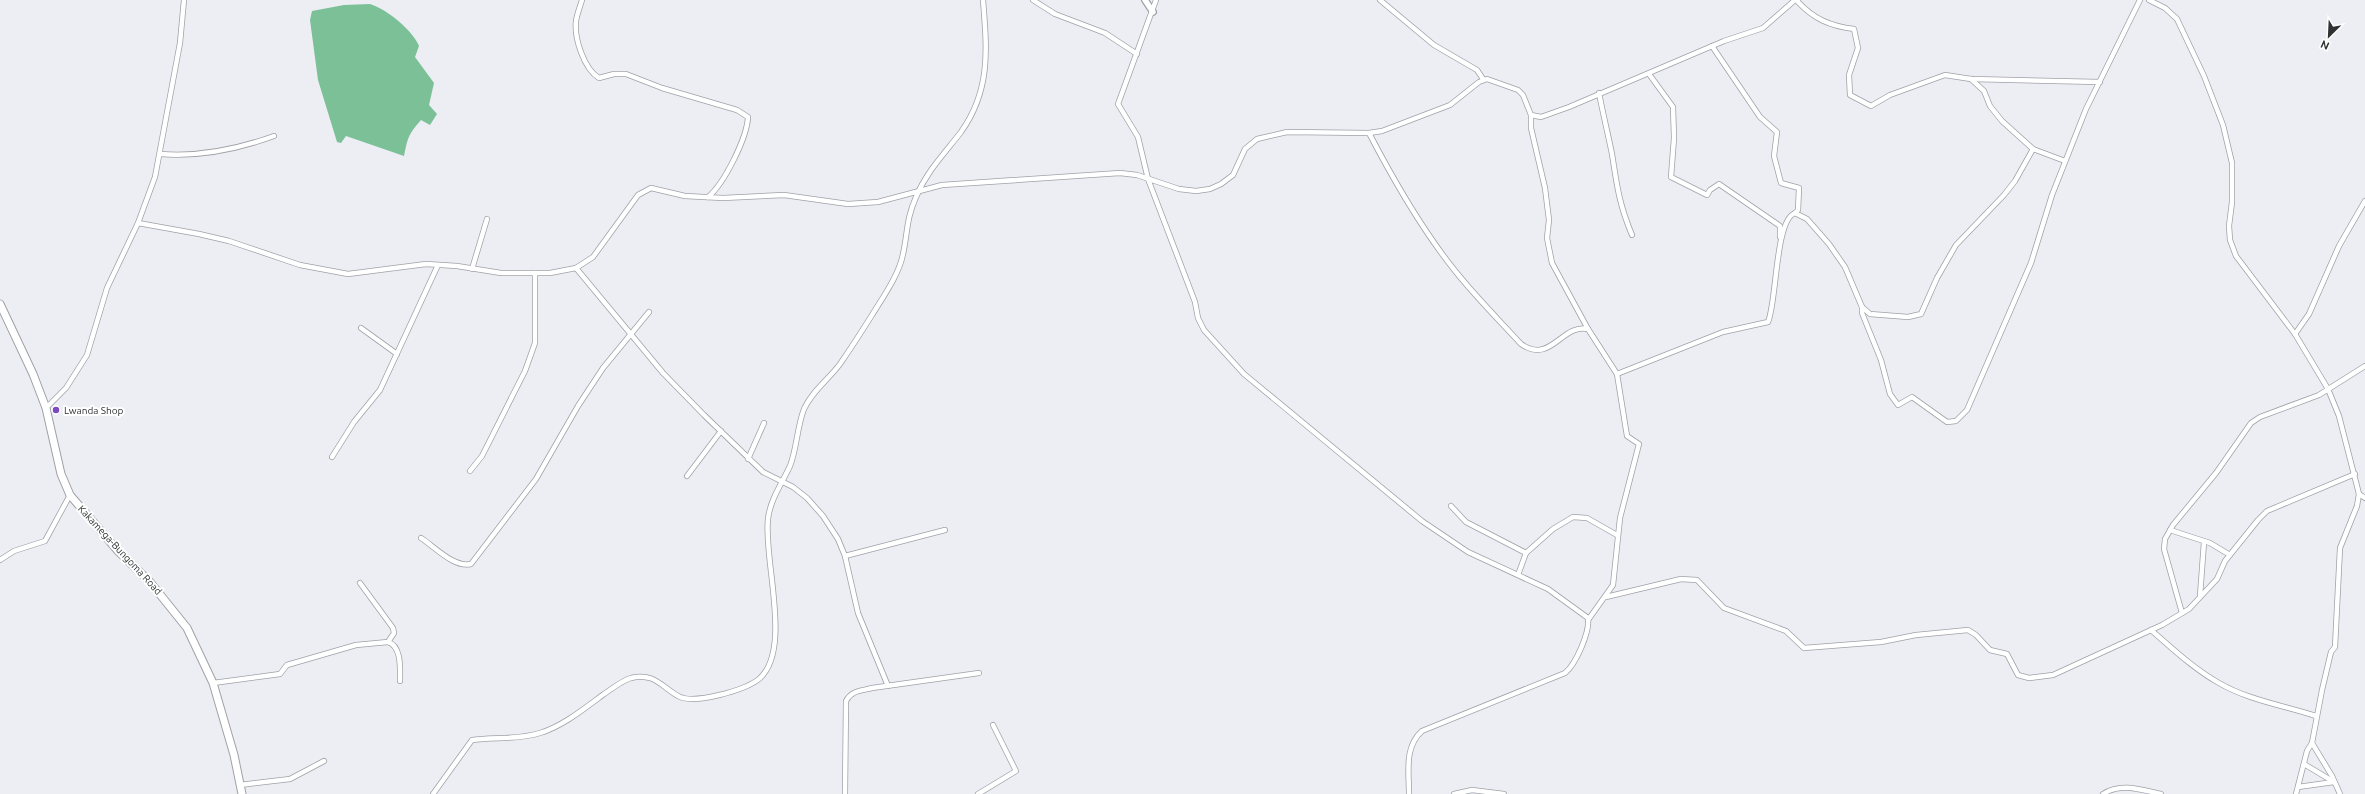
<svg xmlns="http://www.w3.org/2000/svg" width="2365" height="794" viewBox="0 0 2365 794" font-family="Ubuntu,sans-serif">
<rect width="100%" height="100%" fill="#eceef4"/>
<path fill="#7bc096" d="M 370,4 C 387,9 413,31 419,46 L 415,57 L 434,83 L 429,105 L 437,114 L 430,125 L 421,120 C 408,135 408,137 404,156 L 346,136 L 341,143 L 337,142 L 318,80 L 310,20 L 312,11 L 344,5 Z"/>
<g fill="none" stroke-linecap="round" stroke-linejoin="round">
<g stroke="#a0a1a7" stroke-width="6">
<g id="minor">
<path d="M 582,0 C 580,7 577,14 576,21 C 574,38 584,69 599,78 L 614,74 L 626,74 L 662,88 L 737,110 L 748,117 C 747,138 724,184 708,197"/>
<path d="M 1033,0 L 1055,14 L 1105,33 L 1137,54"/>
<path d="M 1156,0 L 1118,104 L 1138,137 L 1148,179 L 1195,302 L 1198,318 L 1204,330 L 1244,374 L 1422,521 L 1468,552 L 1548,589 L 1588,618 C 1590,632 1576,664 1565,673 L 1422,731 C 1404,747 1409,772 1409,794"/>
<path d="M 1380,0 L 1434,45 L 1477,70 L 1483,79"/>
<path d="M 1798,0 L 1798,2 C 1814,19 1830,26 1854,29 L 1858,48 L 1849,75 L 1850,95 L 1871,106 L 1890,95 L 1945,75 L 1971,79 L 2100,82"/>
<path d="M 2149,0 L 2165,8 L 2177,19 L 2204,76 L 2223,125 L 2232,163 L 2232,202 L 2229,226 L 2230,240 L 2236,256 L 2295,334 L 2328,389 L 2339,416 L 2359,494 L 2357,506 L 2340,548 L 2335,647 L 2331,652 L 2322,690 L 2312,743 L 2307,751 L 2296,794"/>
<path d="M 1712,46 L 1760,117 L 1777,132 L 1774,156 L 1781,183 L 1799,188 L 1798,210 L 1795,213"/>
<path d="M 1649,74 L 1673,107 L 1674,138 L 1671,177 L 1707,195 L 1710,190 L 1719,184 L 1780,226 L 1780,237"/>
<path d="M 1971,79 L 1984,91 L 1990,106 L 2002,121 L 2033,149 L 2065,161"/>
<path d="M 1599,93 C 1603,114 1608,134 1612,154 C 1617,186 1619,204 1632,235"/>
<path d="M 1531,115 L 1531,128 L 1545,188 L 1549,220 L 1547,238 L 1552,263 L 1588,329"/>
<path d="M 1369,133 C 1394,181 1422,230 1456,272 C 1476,297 1499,320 1521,344 C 1551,365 1562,323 1588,329 L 1617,374 L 1627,436 L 1639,444 L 1620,518 L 1613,585 L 1588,620"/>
<path d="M 161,154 C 199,157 238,149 274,136"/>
<path d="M 138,223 L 199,234 L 229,241 L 300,265 L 348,274 L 426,264 L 457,266 L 501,273 L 550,273 L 576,268 L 593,257 L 638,195 L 651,188 L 685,196 L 723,198 L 784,195 L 848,204 L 878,202 L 942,185 L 1120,173 L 1137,175 L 1179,189 L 1196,191 L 1210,189 L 1221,184 L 1233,175 L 1245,149 L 1257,139 L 1287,132 L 1369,133 L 1382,131 L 1450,105 L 1479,82 L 1487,79 L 1518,90 L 1523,95 L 1531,115 L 1541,117 L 1569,107 L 1724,41 L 1763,28 L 1795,0"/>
<path d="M 576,268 L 663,373 L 704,415 L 763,472 L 793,487 L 807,498 L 823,516 L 838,539 L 845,556 L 858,613 L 888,686"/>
<path d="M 472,269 L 487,219"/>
<path d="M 1862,307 L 1862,313 L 1881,360 L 1890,394 L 1898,405 L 1912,397 L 1947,422 L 1956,421 L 1967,410 L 2031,263 L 2052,195 L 2086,109 L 2140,0"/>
<path d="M 361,328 L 397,354"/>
<path d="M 2295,334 L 2309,314 L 2339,246 L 2365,201"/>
<path d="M 1617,374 L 1723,332 L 1768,322 C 1777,301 1775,220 1795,213 L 1807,219 L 1829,244 L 1845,267 L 1862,307 L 1870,314 L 1908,317 L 1921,314 L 1937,278 L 1956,245 L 2004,195 L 2015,181 L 2033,149"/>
<path d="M 46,408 L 66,388 L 87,355 L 107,288 L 138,223 L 155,177 L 180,43 L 184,0"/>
<path d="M 332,457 L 354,422 L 380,390 L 438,265"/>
<path d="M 748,459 L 764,423"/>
<path d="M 470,471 L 482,456 L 525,371 L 535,343 L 535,273"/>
<path d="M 687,476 L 721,431"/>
<path d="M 2359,494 L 2365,498"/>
<path d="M 1451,506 L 1466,522 L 1526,553"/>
<path d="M 2170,530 L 2210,543 L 2230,555"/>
<path d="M 421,538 C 435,547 454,568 471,564 L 536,479 L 578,406 L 603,368 L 649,312"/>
<path d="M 845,556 L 945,530"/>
<path d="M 0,560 L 14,551 L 45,541 L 70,495"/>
<path d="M 1518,575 L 1526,553 L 1553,529 L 1573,517 L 1587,518 L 1617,535"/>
<path d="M 2200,596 L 2204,542"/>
<path d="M 1606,597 L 1681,579 L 1697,580 L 1724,608 L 1786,631 L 1804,648 L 1881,642 L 1916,635 L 1968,630 L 1976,635 L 1990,650 L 2007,654 L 2018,675 L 2029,678 L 2053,675 L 2162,625 L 2189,609 L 2217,579 L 2225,561 L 2258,520 L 2267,511 L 2355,474"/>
<path d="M 2182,613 L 2164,549 L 2165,539 L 2173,525 L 2216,473 L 2251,423 L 2260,417 L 2319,395 L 2365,366"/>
<path d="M 2151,630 C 2173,649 2194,669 2219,683 C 2248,700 2285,706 2316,716"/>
<path d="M 388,642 C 402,646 400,670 400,681"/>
<path d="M 213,683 L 280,674 L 287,665 L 356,645 L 388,642 L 394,633 L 393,628 L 360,583"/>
<path d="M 2312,743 L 2332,776 L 2340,794"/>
<path d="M 2304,764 L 2334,782"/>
<path d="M 240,785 L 290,779 L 324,761"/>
<path d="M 2298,787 L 2334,782"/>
<path d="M 433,794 L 472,740 C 494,737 518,740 540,733 C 563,726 585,708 604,694 C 612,689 621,681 631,678 C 654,672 662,687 678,696 C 694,705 745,690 759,679 C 793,650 763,559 768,519 C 770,500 782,483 790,466 C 797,448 797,427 804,409 C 812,391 829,379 840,364 C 851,348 862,331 872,315 C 883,297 899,275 903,254 C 908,231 906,220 916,197 C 927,171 944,154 961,132 C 991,90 987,49 983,0"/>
<path d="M 845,794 L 846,701 C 852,690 861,691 872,688 L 979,673"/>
<path d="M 978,794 L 1016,771 L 993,725"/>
<path d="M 1454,794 L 1472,790 L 1504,794"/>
<path d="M 2103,794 C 2121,782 2142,790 2161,794"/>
</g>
</g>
<g stroke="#a0a1a7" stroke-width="8">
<path id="tertiary" d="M 1145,0 L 1153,12"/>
</g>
<g stroke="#a0a1a7" stroke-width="9">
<path id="primary" d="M 0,304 L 33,374 L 46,408 L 61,474 L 70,495 L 118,551 L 150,582 L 187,628 L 213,683 L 234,755 L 242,794"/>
</g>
<use href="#minor" stroke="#fff" stroke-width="4.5"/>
<use href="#tertiary" stroke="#fff" stroke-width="5.5"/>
<use href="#primary" stroke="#fff" stroke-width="7"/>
</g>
<circle fill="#7d49c0" stroke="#fff" stroke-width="1.5" cx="56" cy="410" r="4"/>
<g text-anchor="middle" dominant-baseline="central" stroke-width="4" stroke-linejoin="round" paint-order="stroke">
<g font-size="10" fill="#303133" stroke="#fff" text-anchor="start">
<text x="64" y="410">Lwanda Shop</text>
</g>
<g font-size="10" fill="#303133" stroke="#fff">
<text transform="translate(120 550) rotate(47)">Kakamega-Bungoma Road</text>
</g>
</g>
<g transform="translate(2329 36) rotate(204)" stroke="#ffffff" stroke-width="3" paint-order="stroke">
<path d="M0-3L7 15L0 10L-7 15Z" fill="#303133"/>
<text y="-6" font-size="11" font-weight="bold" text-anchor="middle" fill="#303133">N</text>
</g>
</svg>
